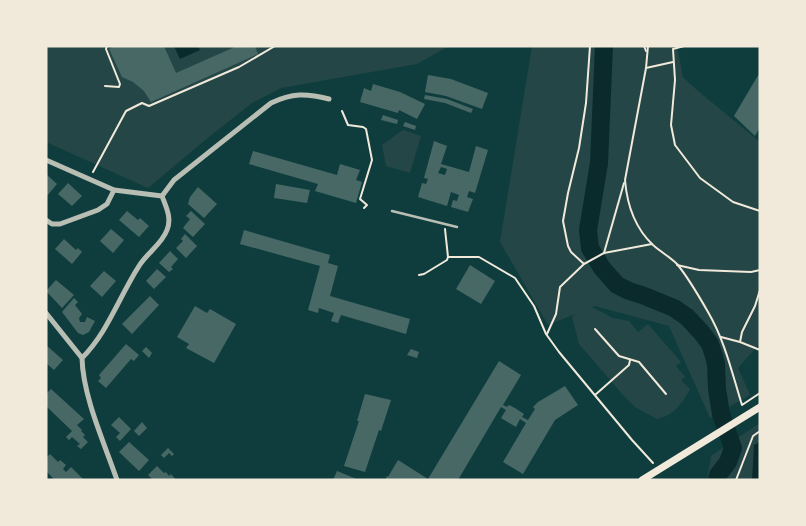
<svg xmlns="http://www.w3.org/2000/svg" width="806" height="526" viewBox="0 0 806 526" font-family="Lora,serif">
<rect width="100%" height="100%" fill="#0f3d3e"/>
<g fill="#244646">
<path d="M 46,46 L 449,46 L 417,64 L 281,88 L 252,103 L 204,141 L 148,188 L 46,142 Z"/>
<path d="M 532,46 L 677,46 L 683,77 L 698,91 L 760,142 L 760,343 L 738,368 L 750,395 L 710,418 L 669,326 L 595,306 L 592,307 L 613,318 L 629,321 L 638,332 L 648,324 L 681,362 L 676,366 L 685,377 L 681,380 L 690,389 C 682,404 674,415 657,419 L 635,407 L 623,395 L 579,344 L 572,317 L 575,314 L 548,325 L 500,242 Z"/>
<path d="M 403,130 L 421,136 L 410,173 L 386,166 L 382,145 Z"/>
<path d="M 760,423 L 760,480 L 707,480 L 711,456 Z"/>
</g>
<g fill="#0a2a2b">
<path d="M 174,46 L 198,46 L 200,50 L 180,59 Z"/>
<path d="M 760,442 L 760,480 L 752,480 L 754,445 Z"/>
</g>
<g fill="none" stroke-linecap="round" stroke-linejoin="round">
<path stroke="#0a2a2b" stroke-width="18" d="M 604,46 L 599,163 L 588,230 L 590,248 L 602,268 L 617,285 L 629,291 L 642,295 L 674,308 L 687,317 L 702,333 L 710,344 L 714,356 L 716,364 L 717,389 L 721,414 L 733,448 L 728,462 L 718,475 L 717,480"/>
</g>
<g fill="#486865" fill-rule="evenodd">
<path d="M 114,46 L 164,46 L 176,73 L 237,46 L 255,46 L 258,54 L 151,102 L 144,91 L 133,82 L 122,77 L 109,49 Z"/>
<path d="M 760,72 L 760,127 L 755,136 L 734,116 Z"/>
<path d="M 428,75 L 451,79 L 488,93 L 482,109 L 446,96 L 425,92 Z"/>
<path d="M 373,84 L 400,92 L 425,104 L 417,119 L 399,110 L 398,113 L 360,102 L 364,88 L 371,91 Z"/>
<path d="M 425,95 L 447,99 L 473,109 L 471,113 L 445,103 L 424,99 Z"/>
<path d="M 383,115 L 398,120 L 397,124 L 381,120 Z"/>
<path d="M 405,122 L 416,126 L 415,130 L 403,126 Z"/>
<path d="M 434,141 L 447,146 L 441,164 L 469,172 L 476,146 L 488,150 L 475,193 L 469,191 L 467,197 L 473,199 L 468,212 L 451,207 L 453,200 L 457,201 L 459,195 L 451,192 L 447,206 L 418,197 L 422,183 L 426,184 L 428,179 L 424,178 ZM 441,167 L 447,169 L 445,175 L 438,173 Z"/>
<path d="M 253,151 L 337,175 L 340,164 L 360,170 L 356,180 L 362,182 L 356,203 L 315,191 L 318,184 L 249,164 Z"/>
<path d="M 46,174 L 57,184 L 46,197 Z"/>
<path d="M 68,183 L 82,196 L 72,206 L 58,194 Z"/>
<path d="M 276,184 L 310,190 L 307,203 L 274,198 Z"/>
<path d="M 198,187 L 217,204 L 204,218 L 188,204 L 190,197 Z"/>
<path d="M 127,211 L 138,220 L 140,218 L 149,226 L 139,237 L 119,220 Z"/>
<path d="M 191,211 L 205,224 L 193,237 L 183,228 L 190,219 L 186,216 Z"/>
<path d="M 111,229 L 124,240 L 113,253 L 100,241 Z"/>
<path d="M 244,230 L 330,255 L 328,263 L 338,266 L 330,296 L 410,319 L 406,334 L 341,315 L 338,323 L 331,321 L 334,313 L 319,308 L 318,313 L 308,310 L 320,266 L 240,244 Z"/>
<path d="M 185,234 L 197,246 L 186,258 L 176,248 L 183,241 L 181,239 Z"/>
<path d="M 64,239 L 76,250 L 78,248 L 82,252 L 72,264 L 55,249 Z"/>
<path d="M 170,251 L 178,259 L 171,267 L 173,269 L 169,272 L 159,263 Z"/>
<path d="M 470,265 L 495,281 L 481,304 L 456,289 Z"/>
<path d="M 157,269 L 166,277 L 154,289 L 146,281 Z"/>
<path d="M 104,271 L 116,281 L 102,297 L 90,286 Z"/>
<path d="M 56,280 L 74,295 L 62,308 L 46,291 Z"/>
<path d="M 150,296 L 159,305 L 132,334 L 122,324 Z"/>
<path d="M 74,298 L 78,302 L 75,305 L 82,314 L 79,318 L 80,322 L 85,322 L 87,317 L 95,321 L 89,332 L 83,335 L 78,333 L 62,312 Z"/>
<path d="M 195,306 L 207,313 L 210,309 L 236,324 L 214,363 L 186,348 L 189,344 L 177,337 Z"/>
<path d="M 126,344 L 139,355 L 134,361 L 131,359 L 106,388 L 98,381 L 101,378 L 99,375 Z"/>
<path d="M 46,345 L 63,360 L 54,370 L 46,363 Z"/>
<path d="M 146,347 L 152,353 L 149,358 L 142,351 Z"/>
<path d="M 411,349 L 419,352 L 417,358 L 407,355 Z"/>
<path d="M 499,361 L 521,375 L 503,405 L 507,407 L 509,405 L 515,408 L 524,414 L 522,417 L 528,420 L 535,409 L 533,407 L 538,402 L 565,386 L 578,405 L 555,420 L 523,474 L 503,462 L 526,423 L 520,419 L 516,427 L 501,418 L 506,410 L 501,407 L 458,480 L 385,480 L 387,476 L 388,477 L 398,460 L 428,479 Z"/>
<path d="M 51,389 L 84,419 L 77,425 L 82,430 L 81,431 L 85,435 L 83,437 L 88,442 L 81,449 L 77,446 L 80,444 L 72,437 L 69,440 L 66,437 L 72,431 L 46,406 L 46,394 Z"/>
<path d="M 365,394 L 391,400 L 381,431 L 379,430 L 365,472 L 344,466 L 359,421 L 357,421 Z"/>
<path d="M 119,417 L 131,429 L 120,441 L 116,437 L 120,433 L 111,425 Z"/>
<path d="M 142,422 L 147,428 L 139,436 L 134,431 Z"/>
<path d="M 129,442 L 149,460 L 139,471 L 119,452 Z"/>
<path d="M 168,448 L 174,454 L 172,456 L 169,453 L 164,458 L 161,455 Z"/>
<path d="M 50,454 L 58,462 L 60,460 L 66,465 L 63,469 L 66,472 L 71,467 L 84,480 L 55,480 L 46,471 L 46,458 Z"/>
<path d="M 157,466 L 164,473 L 166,472 L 169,476 L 171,474 L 176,480 L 153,480 L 148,475 Z"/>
<path d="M 337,471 L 359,480 L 333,480 Z"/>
</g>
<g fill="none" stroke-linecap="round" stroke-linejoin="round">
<g stroke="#f1e9da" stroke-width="2">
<path d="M 590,46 L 586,103 L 579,148 L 568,193 L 563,221 L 568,246 L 571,252 L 584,264 L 604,253 L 652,244"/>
<path d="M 644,46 L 646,51"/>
<path d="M 648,46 L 646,68 L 625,180 C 627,205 635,228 653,245 C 661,252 670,257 677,264 C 687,276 700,298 708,312 C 725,341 732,373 742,405 L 760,393"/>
<path d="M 684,46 L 673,49 L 675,80 L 671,125 L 675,145 L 700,178 L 733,202 L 760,211"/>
<path d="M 646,68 L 673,62"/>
<path d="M 105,86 L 119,87 L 120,84 L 106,49 L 107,46"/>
<path d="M 342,111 L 348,125 L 363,127 L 366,129 L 372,160 L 360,199 L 367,205 L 364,208"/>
<path d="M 93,172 L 126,111 L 142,103 L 149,106 L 239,67 L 275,46"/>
<path d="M 445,229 L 448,257"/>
<path d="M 604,253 L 624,183"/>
<path d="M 677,265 L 699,270 L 751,272 L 760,270"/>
<path d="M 419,275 L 424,274 L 447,260 L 448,257 L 479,257 L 515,278 L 534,306 L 546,334 L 559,352 L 632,440 L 653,463"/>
<path d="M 760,290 L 755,306 L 742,332 L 740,342 L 760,350"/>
<path d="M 595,329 L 619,356 L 639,362 L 666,394"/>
<path d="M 547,334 L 556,314 L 560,287 L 584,264"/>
<path d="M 721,337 L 740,342"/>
<path d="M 595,395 L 629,365 L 630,360"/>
<path d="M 736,480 L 753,436 L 760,431"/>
</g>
<path stroke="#b8beb3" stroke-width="2.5" d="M 392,211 L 457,227"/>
<g stroke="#b8beb3" stroke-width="5">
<path d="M 46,160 L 114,190 L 162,196 C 166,207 172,218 167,230 C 162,244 147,253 139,266 C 119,297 108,332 82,358 C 83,397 104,442 117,480"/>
<path d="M 162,196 L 174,180 L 271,103 C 292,93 306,93 329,99"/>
<path d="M 46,220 L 52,224 L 60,224 L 98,210 L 107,204 L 114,190"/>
<path d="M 46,313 L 82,358"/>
</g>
<path stroke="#f1e9da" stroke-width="7" d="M 642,480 L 760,407"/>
</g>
<rect width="806" height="526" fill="none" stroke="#f1e9da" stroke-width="95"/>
</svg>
